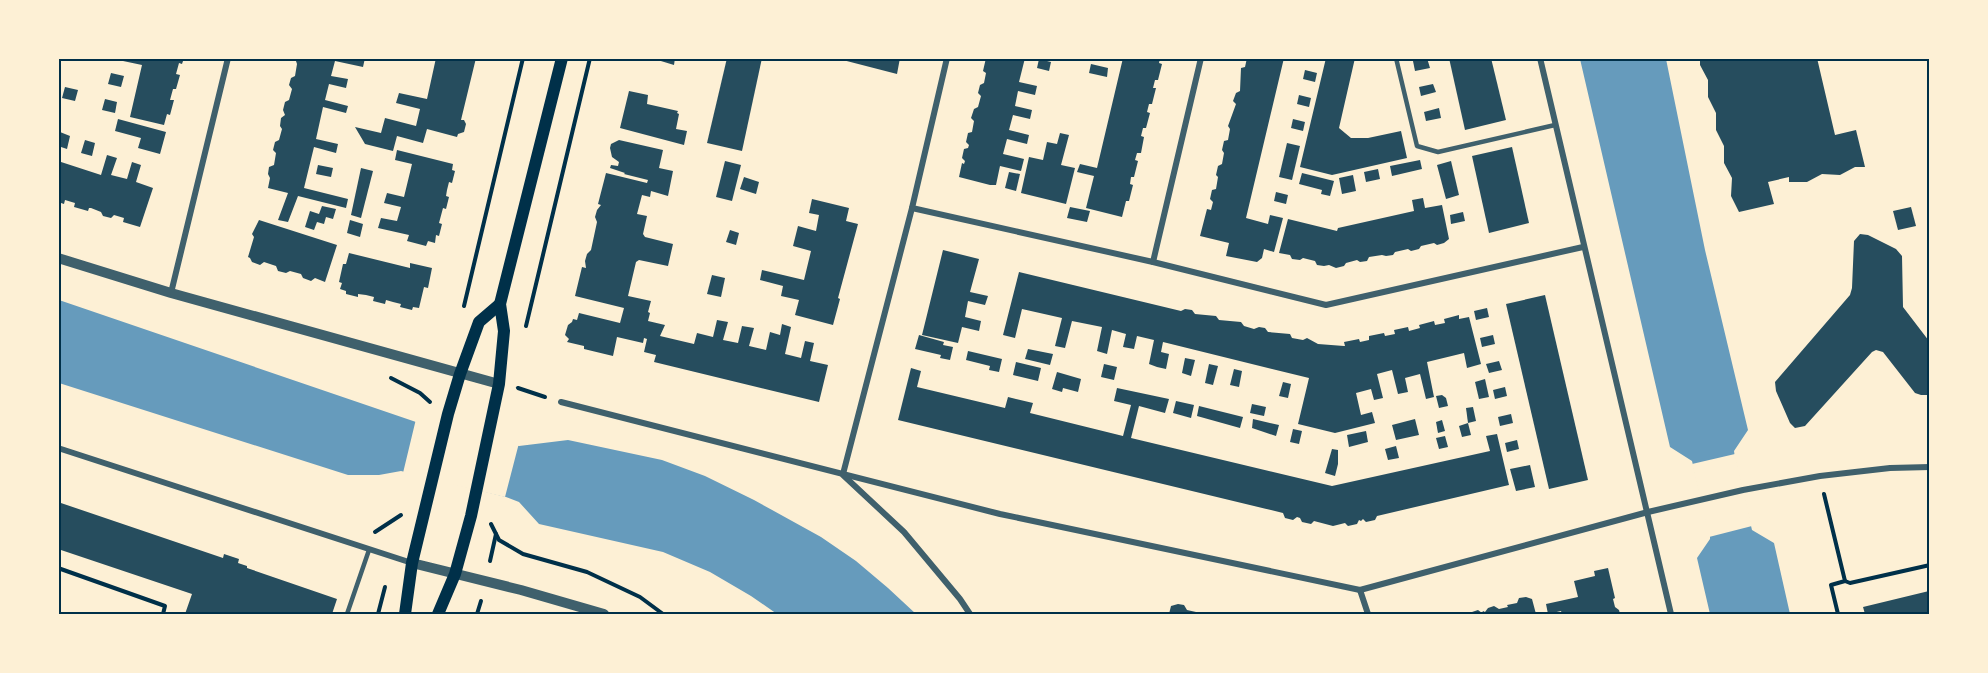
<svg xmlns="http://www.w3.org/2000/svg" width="1988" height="673" viewBox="0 0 1988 673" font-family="'PT Serif',serif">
<rect width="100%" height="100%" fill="#fdf0d5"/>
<g fill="#669bbc">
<path d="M 1580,59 L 1666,59 L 1705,250 L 1748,430 L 1734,451 L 1735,458 L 1752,530 L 1774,543 L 1790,614 L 1710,614 L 1697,558 L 1710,539 L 1710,536 L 1692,461 L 1670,447 Z"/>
<path d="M 59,300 L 416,422 L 495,442 L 519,446 L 568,440 L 662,460 L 705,476 L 754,500 L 821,537 L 856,561 L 888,588 L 916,614 L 777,614 L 751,596 L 710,572 L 663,552 L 539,524 L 519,502 L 506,497 L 401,471 L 379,475 L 348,475 L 59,383 Z"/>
</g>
<g fill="#fdf0d5">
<path d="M 416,419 L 496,440 L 519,443 L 505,497 L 403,473 Z"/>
<path d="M 1735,454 L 1752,526 L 1709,537 L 1692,464 Z"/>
</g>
<g fill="#264d5e">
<path d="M 124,58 L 184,58 L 182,64 L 179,63 L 176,74 L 180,75 L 176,89 L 173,89 L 170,100 L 174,100 L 170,115 L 167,114 L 164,125 L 130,117 L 142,65 L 123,61 Z"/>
<path d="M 295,58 L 365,58 L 363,67 L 335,61 L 331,76 L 348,79 L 346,88 L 329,84 L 325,100 L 348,106 L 346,113 L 323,107 L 316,139 L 338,144 L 336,153 L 314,147 L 304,188 L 348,199 L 346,208 L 298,196 L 288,222 L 278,220 L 288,193 L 268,188 L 270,178 L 268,174 L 269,167 L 274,165 L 276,153 L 273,150 L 275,142 L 279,140 L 282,129 L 280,126 L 281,118 L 285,115 L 283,110 L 285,102 L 289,100 L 292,89 L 289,85 L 291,78 L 295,76 L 297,64 Z"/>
<path d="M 436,58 L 476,58 L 461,120 L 464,120 L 466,124 L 464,132 L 458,134 L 457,137 L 427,129 L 423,143 L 397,136 L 393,151 L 365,144 L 355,127 L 381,133 L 385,118 L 416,126 L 420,109 L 396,103 L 399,93 L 427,99 Z"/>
<path d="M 651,58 L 675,58 L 674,65 Z"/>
<path d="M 727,58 L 762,58 L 742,151 L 707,143 Z"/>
<path d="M 835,58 L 900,58 L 897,74 Z"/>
<path d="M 986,58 L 1025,58 L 1019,82 L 1037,86 L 1035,95 L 1018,91 L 1015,106 L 1032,110 L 1030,119 L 1013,115 L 1009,130 L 1029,135 L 1027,144 L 1007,139 L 1003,154 L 1024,159 L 1021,171 L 1000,166 L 996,185 L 990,185 L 959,177 L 962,163 L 964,164 L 965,161 L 962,158 L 964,149 L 968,148 L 969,145 L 966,142 L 968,133 L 972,132 L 974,121 L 971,118 L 974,109 L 978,107 L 981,96 L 978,93 L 980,85 L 984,83 L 986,73 L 983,71 Z"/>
<path d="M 1123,58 L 1160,58 L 1159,63 L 1162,64 L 1158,80 L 1155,80 L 1153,88 L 1156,88 L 1152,104 L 1149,104 L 1147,112 L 1150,113 L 1146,128 L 1143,128 L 1141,136 L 1144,137 L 1141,153 L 1137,153 L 1135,160 L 1138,161 L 1134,177 L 1131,177 L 1130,184 L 1133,185 L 1129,201 L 1126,201 L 1122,217 L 1086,208 L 1094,176 L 1077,172 L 1080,164 L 1097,168 Z"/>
<path d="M 1247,58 L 1284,58 L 1246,218 L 1268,224 L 1270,215 L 1283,218 L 1274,252 L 1264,249 L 1262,258 L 1257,262 L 1226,256 L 1229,243 L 1200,236 L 1207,209 L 1211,210 L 1213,202 L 1210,199 L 1212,190 L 1216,189 L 1218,177 L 1216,175 L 1218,166 L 1222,164 L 1224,153 L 1222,150 L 1224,141 L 1228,140 L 1230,129 L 1228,126 L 1236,104 L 1233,101 L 1236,93 L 1240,91 L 1241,68 L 1245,67 Z"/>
<path d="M 1326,58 L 1355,58 L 1339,128 L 1351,138 L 1368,138 L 1401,131 L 1407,158 L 1332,175 L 1300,167 Z"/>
<path d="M 1427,58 L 1430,68 L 1415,71 L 1413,61 Z"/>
<path d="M 1449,58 L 1491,58 L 1506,120 L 1465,130 Z"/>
<path d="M 1700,58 L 1817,58 L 1835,135 L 1856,130 L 1865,167 L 1855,167 L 1840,175 L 1822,174 L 1807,182 L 1789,182 L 1789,177 L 1768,182 L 1774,204 L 1739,212 L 1731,196 L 1732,178 L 1724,163 L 1724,146 L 1716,130 L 1716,113 L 1708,97 L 1708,80 L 1700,65 Z"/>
<path d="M 1039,59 L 1051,62 L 1049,71 L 1037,68 Z"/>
<path d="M 1091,64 L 1108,68 L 1107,77 L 1089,73 Z"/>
<path d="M 1305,70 L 1317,73 L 1315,82 L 1303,79 Z"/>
<path d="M 111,73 L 124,76 L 121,87 L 108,84 Z"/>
<path d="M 1433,84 L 1436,92 L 1421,96 L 1419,87 Z"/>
<path d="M 65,87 L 78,90 L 75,101 L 62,98 Z"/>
<path d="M 629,91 L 648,95 L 647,104 L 678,111 L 677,113 L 679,114 L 676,129 L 687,131 L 684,145 L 620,128 Z"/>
<path d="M 1299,95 L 1311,98 L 1309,107 L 1297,104 Z"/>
<path d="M 105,99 L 117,102 L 115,113 L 102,110 Z"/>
<path d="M 1439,108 L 1441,118 L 1426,121 L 1424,112 Z"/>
<path d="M 118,119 L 166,132 L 160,154 L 138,148 L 141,138 L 115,131 Z"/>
<path d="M 1293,119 L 1305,122 L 1303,131 L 1291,128 Z"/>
<path d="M 60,132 L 70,136 L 67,149 L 58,146 Z"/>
<path d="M 1060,133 L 1069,135 L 1061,165 L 1075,168 L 1066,204 L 1021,193 L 1029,157 L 1043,160 L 1047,142 L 1057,144 Z"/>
<path d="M 85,140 L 95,143 L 92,156 L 81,153 Z"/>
<path d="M 619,140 L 663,150 L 659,168 L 673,171 L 668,196 L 651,191 L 650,197 L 642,195 L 637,214 L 647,216 L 643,234 L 645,237 L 673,244 L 668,266 L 639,260 L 636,262 L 628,296 L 651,301 L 648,312 L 650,313 L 648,321 L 665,325 L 660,336 L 694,344 L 697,333 L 713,337 L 717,320 L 728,322 L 723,340 L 738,343 L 742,326 L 754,328 L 749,346 L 766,350 L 770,332 L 780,335 L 782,324 L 791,327 L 785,354 L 801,358 L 805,341 L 814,343 L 810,361 L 828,365 L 819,402 L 654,362 L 656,355 L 644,352 L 647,339 L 644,338 L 643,343 L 617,337 L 613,356 L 584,349 L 584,346 L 567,342 L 569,339 L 565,335 L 568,325 L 572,322 L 573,319 L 577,320 L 579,313 L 620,323 L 624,308 L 575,296 L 582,267 L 586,268 L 585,261 L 587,254 L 591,250 L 597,222 L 595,217 L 597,210 L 601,205 L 598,204 L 606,173 L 647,183 L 648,180 L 624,174 L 625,173 L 610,168 L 611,165 L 618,166 L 619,162 L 612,157 L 610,148 L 611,144 Z"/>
<path d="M 1287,143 L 1300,146 L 1292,180 L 1279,177 Z"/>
<path d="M 1512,147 L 1529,223 L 1489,233 L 1472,156 Z"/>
<path d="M 397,150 L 453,164 L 452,170 L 455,171 L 452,183 L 449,182 L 447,190 L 446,196 L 449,197 L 446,209 L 443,208 L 439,223 L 442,224 L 439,236 L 436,235 L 435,243 L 428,241 L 426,246 L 407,241 L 409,235 L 378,228 L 381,218 L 397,221 L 401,207 L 384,203 L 387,193 L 404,197 L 412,164 L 395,160 Z"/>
<path d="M 107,155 L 117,158 L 111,175 L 127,179 L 132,162 L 141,165 L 136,182 L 153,188 L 140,227 L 123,222 L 124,218 L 114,215 L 111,218 L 103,216 L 101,212 L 91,208 L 89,208 L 88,211 L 74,207 L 75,203 L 65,200 L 64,204 L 58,202 L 58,161 L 101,175 Z"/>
<path d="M 1420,160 L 1422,169 L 1392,176 L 1390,166 Z"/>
<path d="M 725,161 L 741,165 L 732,201 L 716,197 Z"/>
<path d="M 1451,161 L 1459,195 L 1446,199 L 1437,165 Z"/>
<path d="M 318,165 L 333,168 L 331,177 L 316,174 Z"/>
<path d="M 361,168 L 373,171 L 361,218 L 351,215 Z"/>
<path d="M 1378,169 L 1380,179 L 1366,182 L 1364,172 Z"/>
<path d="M 1009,172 L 1020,174 L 1016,191 L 1005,188 Z"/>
<path d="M 1302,173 L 1334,181 L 1330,196 L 1321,194 L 1322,190 L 1299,184 Z"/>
<path d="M 1353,175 L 1356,191 L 1342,194 L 1339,178 Z"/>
<path d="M 744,177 L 759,182 L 756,194 L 740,189 Z"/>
<path d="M 1276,192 L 1288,195 L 1286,204 L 1274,201 Z"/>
<path d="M 1423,198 L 1425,208 L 1442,205 L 1449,239 L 1444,243 L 1437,245 L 1434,243 L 1421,246 L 1419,249 L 1411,251 L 1408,249 L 1395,252 L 1393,255 L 1386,256 L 1382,255 L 1369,257 L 1367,261 L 1360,262 L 1357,260 L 1346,263 L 1344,266 L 1336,268 L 1329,265 L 1324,266 L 1317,265 L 1315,261 L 1303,258 L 1300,260 L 1292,259 L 1290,255 L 1279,253 L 1288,219 L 1337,231 L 1338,228 L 1414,211 L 1412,200 Z"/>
<path d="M 812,199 L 849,208 L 846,221 L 858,224 L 838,298 L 840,299 L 833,325 L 795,315 L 799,300 L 781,296 L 783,286 L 760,280 L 762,270 L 804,280 L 811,251 L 793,246 L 798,226 L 816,231 L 819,215 L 809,213 Z"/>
<path d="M 322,206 L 336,209 L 333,219 L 326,217 L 324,224 L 317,222 L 314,230 L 305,227 L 310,211 L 319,214 Z"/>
<path d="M 1070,207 L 1090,211 L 1087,222 L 1067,218 Z"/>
<path d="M 1911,207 L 1916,226 L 1898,230 L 1893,211 Z"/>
<path d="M 1463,212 L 1465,221 L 1451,224 L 1450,215 Z"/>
<path d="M 259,220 L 337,245 L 325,282 L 315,278 L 311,281 L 303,278 L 301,274 L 290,271 L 286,273 L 278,271 L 276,266 L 264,262 L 260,265 L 252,262 L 250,258 L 248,257 L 254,237 L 252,234 Z"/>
<path d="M 350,220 L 363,224 L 360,237 L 347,233 Z"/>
<path d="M 730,230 L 739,233 L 736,245 L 726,242 Z"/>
<path d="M 1860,234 L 1868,235 L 1896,249 L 1902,256 L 1903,307 L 1929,341 L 1929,395 L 1921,395 L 1915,393 L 1883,352 L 1876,350 L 1872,352 L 1805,426 L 1795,428 L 1790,423 L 1776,391 L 1775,382 L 1850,295 L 1852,288 L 1854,241 Z"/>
<path d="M 943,250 L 979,259 L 970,292 L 988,296 L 985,305 L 968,301 L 965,317 L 981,321 L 979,331 L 962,327 L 958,343 L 922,335 Z"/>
<path d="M 349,253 L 410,268 L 410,263 L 432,268 L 428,288 L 424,287 L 419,308 L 413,307 L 412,310 L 400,307 L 401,304 L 393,302 L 386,300 L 385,304 L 373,301 L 374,297 L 366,295 L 358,294 L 358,297 L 346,294 L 346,291 L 340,289 L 342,283 L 339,282 L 343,264 L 346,264 Z"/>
<path d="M 1019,272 L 1181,311 L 1185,309 L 1192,310 L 1195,314 L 1216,316 L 1219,320 L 1241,322 L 1244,326 L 1254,329 L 1259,327 L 1265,328 L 1268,332 L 1290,334 L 1292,338 L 1303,340 L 1307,338 L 1318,344 L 1344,346 L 1345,346 L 1344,342 L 1359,339 L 1360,342 L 1369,340 L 1369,336 L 1384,333 L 1385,336 L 1395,334 L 1394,330 L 1408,327 L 1409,331 L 1420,328 L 1419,325 L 1434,321 L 1435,325 L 1445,323 L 1444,319 L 1459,315 L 1459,319 L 1469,317 L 1481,364 L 1467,368 L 1464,353 L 1427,362 L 1434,397 L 1426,399 L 1420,374 L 1405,378 L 1408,392 L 1398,394 L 1392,370 L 1377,374 L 1383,398 L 1374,400 L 1371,389 L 1356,393 L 1361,415 L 1372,412 L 1375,423 L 1335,433 L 1298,424 L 1309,378 L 1163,342 L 1161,352 L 1169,354 L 1166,369 L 1157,367 L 1149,364 L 1154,340 L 1137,336 L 1134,349 L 1123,347 L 1126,334 L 1112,330 L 1107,354 L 1097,351 L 1102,327 L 1072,321 L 1065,348 L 1055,346 L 1062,318 L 1022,309 L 1015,338 L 1003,335 Z"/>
<path d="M 712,275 L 725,278 L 721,297 L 707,294 Z"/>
<path d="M 1545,295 L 1588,480 L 1549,489 L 1506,304 Z"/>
<path d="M 1487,308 L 1489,317 L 1476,320 L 1474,311 Z"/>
<path d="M 919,335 L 944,342 L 943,345 L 953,347 L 950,360 L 940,358 L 941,355 L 915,349 Z"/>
<path d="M 1493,335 L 1495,344 L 1482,347 L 1480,338 Z"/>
<path d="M 1028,349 L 1053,354 L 1050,365 L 1025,359 Z"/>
<path d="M 968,351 L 1002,359 L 999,372 L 989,370 L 990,366 L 966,360 Z"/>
<path d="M 1185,358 L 1195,360 L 1191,376 L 1182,373 Z"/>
<path d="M 1499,361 L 1502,370 L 1489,373 L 1486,364 Z"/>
<path d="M 1016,362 L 1041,368 L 1038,381 L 1013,375 Z"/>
<path d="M 1104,364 L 1117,367 L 1114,380 L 1101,377 Z"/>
<path d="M 1209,364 L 1218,366 L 1213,385 L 1205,383 Z"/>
<path d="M 911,368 L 921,371 L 917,387 L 1005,408 L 1008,397 L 1033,403 L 1030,413 L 1123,436 L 1131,405 L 1114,401 L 1117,388 L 1169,399 L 1165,413 L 1139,406 L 1131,438 L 1332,486 L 1490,451 L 1486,436 L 1497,434 L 1509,485 L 1377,516 L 1375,520 L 1366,522 L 1363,519 L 1361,521 L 1359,520 L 1357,524 L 1348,526 L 1345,523 L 1333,526 L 1314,521 L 1311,524 L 1302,522 L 1300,518 L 1297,517 L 1293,520 L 1285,518 L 1283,513 L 898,420 Z"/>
<path d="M 1234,369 L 1242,371 L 1239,387 L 1230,385 Z"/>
<path d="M 1057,372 L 1081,379 L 1078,392 L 1063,388 L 1062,392 L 1052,389 Z"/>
<path d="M 1485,379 L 1489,397 L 1479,399 L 1475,382 Z"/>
<path d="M 1283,382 L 1291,384 L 1288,398 L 1279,396 Z"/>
<path d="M 1505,387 L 1507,396 L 1495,399 L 1493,390 Z"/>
<path d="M 1442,395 L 1446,398 L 1448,406 L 1439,408 L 1436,396 Z"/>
<path d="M 1176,401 L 1194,405 L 1191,418 L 1173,413 Z"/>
<path d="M 1252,404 L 1266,407 L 1264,416 L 1250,413 Z"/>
<path d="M 1199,406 L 1243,417 L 1240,428 L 1197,416 Z"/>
<path d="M 1473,407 L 1476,421 L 1468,423 L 1466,408 Z"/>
<path d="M 1511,414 L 1513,423 L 1500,426 L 1498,417 Z"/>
<path d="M 1253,419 L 1279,425 L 1276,436 L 1252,428 Z"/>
<path d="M 1415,419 L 1419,435 L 1396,440 L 1392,425 Z"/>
<path d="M 1442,420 L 1445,431 L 1438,433 L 1436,422 Z"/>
<path d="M 1468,423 L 1471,435 L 1462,437 L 1459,426 Z"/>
<path d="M 1293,429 L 1302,431 L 1299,444 L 1290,442 Z"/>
<path d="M 1366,431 L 1368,442 L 1349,447 L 1347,435 Z"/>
<path d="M 1445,436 L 1448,447 L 1439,449 L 1436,438 Z"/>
<path d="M 1517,440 L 1519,449 L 1507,452 L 1505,443 Z"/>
<path d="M 1396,446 L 1399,458 L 1388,460 L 1385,449 Z"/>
<path d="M 1332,449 L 1338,450 L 1338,464 L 1335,476 L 1325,473 Z"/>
<path d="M 1530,465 L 1535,487 L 1516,491 L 1510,469 Z"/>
<path d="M 58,502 L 223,558 L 224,554 L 239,559 L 238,563 L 247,566 L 247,568 L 337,599 L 332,614 L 185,614 L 192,594 L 58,549 Z"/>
<path d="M 1608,568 L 1615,598 L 1613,599 L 1615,607 L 1619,610 L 1620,614 L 1562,614 L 1561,611 L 1548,614 L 1546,604 L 1578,597 L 1574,581 L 1595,576 L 1594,571 Z"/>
<path d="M 1929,591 L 1929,614 L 1865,614 L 1863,607 Z"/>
<path d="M 1526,597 L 1532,599 L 1536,614 L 1470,614 L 1472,612 L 1478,610 L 1482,613 L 1483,611 L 1485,612 L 1488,608 L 1494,606 L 1499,609 L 1508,607 L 1507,605 L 1517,603 L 1519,598 Z"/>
<path d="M 1178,604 L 1184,605 L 1187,610 L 1196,612 L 1196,614 L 1169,614 L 1171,606 Z"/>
</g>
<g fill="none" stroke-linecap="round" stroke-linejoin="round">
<g stroke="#003049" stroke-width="4">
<path d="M 464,306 L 523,58"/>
<path d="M 526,326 L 590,58"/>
<path d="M 391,378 L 420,393 L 430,402"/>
<path d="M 518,388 L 545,397"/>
<path d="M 1824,494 L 1845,581 L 1831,585 L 1838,614"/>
<path d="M 491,524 L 499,540 L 523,554 L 587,572 L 640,597 L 663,614"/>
<path d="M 375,532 L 401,515"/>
<path d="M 490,561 L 496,534"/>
<path d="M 58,568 L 165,606 L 163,614"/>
<path d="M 1845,581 L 1850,583 L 1930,565"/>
<path d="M 378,614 L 385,587"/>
<path d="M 477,614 L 481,601"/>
</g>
<g stroke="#3f606c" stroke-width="4.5">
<path d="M 1396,58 L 1417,146 L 1438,152 L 1555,125"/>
<path d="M 347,614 L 369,550"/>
</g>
<g stroke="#3f606c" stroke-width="6">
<path d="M 1540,58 L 1671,614"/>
<path d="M 912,208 L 1153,262 L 1326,305 L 1583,247"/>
<path d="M 1153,262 L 1201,58"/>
<path d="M 171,293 L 228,58"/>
<path d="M 561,402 L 1000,514 L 1360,590 L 1648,512 L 1743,490 L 1820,476 L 1890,468 L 1930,467"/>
<path d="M 58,448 L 412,563"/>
<path d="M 843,474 L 912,208 L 947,58"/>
<path d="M 843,475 L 904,532 L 960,599 L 970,614"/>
<path d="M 1360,590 L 1368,614"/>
</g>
<g stroke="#3f606c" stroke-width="10">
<path d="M 58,258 L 171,293 L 499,384"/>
<path d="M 412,563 L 521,590 L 604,614"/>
</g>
<g stroke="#003049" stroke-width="12">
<path d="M 405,614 L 412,563 L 448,414 L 460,374 L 479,322 L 500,304"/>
<path d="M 438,614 L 455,574 L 471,516 L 499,384 L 504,331 L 500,304 L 562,58"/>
</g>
</g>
<rect width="1988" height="673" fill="none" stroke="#fdf0d5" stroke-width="120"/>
<rect x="60" y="60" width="1868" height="553" fill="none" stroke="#003049" stroke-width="2"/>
</svg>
